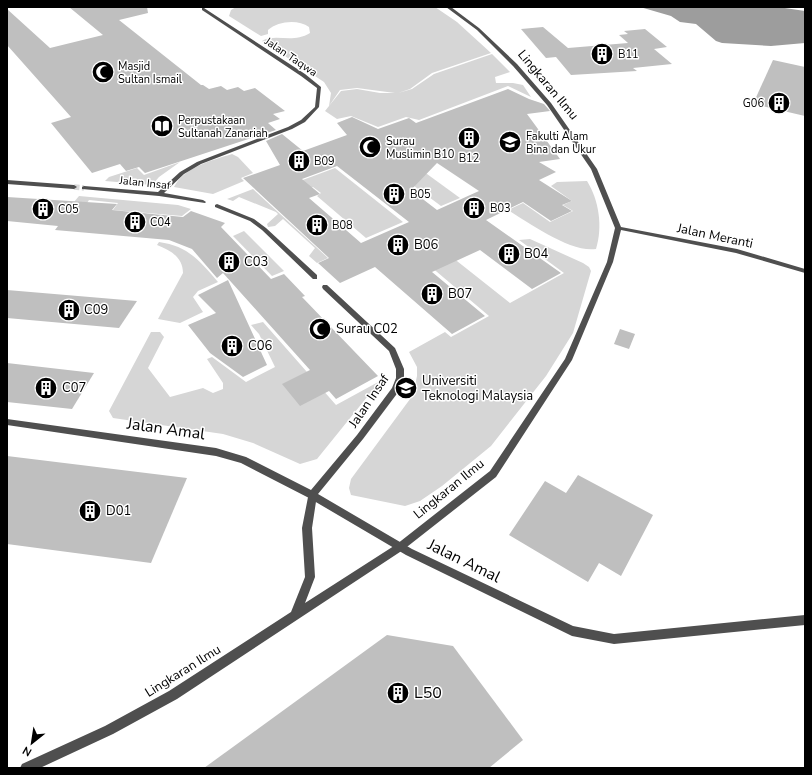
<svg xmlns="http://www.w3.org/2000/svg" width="812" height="775" viewBox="0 0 812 775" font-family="'Nunito Sans',sans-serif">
<rect width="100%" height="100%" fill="#fff"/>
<g fill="#d6d6d6">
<path d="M 236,7 L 435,7 L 457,22 L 491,53 L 432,73 L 410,89 L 398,93 L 412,89 L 434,74 L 492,54 L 510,72 L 495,77 L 496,83 L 513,83 L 523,85 L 531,97 L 508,86 L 419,120 L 406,117 L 378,127 L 351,116 L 337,119 L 325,111 L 341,91 L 357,89 L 380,93 L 395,93 L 357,88 L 340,90 L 329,106 L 331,93 L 324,82 L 262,41 C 276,33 292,44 310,33 L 309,27 C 298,19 278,21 268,30 L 268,34 L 261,36 L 229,16 L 231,10 Z"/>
<path d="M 232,154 L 238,157 L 253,173 L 241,178 L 244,181 L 213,194 L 174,187 C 184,167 213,160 232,154 Z"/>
<path d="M 180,162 L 159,177 L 152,185 L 105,181 L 109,177 L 137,168 L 144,175 Z"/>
<path d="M 335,168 L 403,222 L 366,238 L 317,196 L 321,193 L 313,187 L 309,189 L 300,181 Z"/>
<path d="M 390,168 L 417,171 L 427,174 L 460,198 L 441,206 Z"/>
<path d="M 587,181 C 599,200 603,227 596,249 C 571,253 529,223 508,210 L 523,203 L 550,222 L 573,211 L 563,205 L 572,201 L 551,186 L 557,182 Z"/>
<path d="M 253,189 L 328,258 L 317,263 L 309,256 L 315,248 L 283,219 L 275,226 L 268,227 L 267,224 L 278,214 L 276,212 L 239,197 L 233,201 L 227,199 Z"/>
<path d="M 79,196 L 178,205 L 191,209 L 182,216 L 113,210 L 118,203 L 89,200 L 87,203 L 74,202 Z"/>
<path d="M 244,231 L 284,271 L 272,276 L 233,236 Z"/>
<path d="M 530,239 L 583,263 L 589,267 L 591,271 L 573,333 L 546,376 L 491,446 L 442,486 L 420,501 L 405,506 L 351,495 L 349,488 L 351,479 L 413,395 L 417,376 L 417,367 L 409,352 L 445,332 L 451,337 L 489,316 L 417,255 L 438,246 L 510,303 L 564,273 L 519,240 Z"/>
<path d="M 159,242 C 188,246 200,261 218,282 L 198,291 L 193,297 L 203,312 L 180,323 L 158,319 L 183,273 C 183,257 170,250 157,245 Z"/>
<path d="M 263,322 L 336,405 L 380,381 L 317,459 L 300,464 L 253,443 L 223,434 L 113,418 L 109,411 L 151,332 L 160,332 L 164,337 L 148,368 L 170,397 L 203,388 L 213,393 L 223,389 L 223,383 L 207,359 L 212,357 L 246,382 L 275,367 L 259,334 L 251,325 Z"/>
</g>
<path fill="#9d9d9d" d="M 640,7 L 778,7 L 805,11 L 805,43 L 771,46 L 722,43 L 716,41 L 696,24 L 680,22 L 671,16 Z"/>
<g fill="#bfbfbf" fill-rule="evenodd">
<path d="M 69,7 L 147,7 L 148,13 L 119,20 L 201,85 L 203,85 L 209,89 L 221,86 L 227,90 L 238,87 L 244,91 L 255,88 L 285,111 L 273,114 L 280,119 L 268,123 L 276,130 L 145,173 L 139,167 L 126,171 L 120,164 L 92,173 L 51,123 L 71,117 L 7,45 L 7,9 L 50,48 L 103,35 Z"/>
<path d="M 543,27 L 568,48 L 628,43 L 619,35 L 628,34 L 624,31 L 645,29 L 667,47 L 654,49 L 672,64 L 633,68 L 637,71 L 571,75 L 556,57 L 546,58 L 521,29 Z"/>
<path d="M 773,60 L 805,67 L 805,116 L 753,104 Z"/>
<path d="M 508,89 L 529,99 L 544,104 L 550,111 L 527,114 L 560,159 L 539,162 L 556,172 L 539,180 L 572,201 L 562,205 L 572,211 L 551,221 L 523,202 L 486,220 L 561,273 L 532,289 L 480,250 L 432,272 L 485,316 L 452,334 L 375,267 L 340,283 L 318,263 L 329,258 L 243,178 L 280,165 L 266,141 L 282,134 L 303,151 L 347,135 L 337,123 L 352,117 L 378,129 L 409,118 L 416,123 ZM 437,163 L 479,191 L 437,210 L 411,190 ZM 337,166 L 409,222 L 361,243 L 309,198 L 320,194 L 302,179 Z"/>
<path d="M 7,197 L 117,204 L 112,210 L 183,217 L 191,211 L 225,223 L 221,227 L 271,279 L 284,274 L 305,296 L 302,297 L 378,376 L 336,399 L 329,391 L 300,406 L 282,384 L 310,370 L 223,273 L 217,278 L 192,249 L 169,240 L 55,230 L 58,226 L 7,221 Z"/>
<path d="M 228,280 L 267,365 L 243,377 L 210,353 L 188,325 L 216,313 L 198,295 Z"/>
<path d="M 7,290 L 137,301 L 119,328 L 7,318 Z"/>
<path d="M 620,329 L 635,334 L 629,349 L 614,344 Z"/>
<path d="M 7,363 L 94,373 L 72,409 L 7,402 Z"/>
<path d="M 7,456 L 187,478 L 151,563 L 7,544 Z"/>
<path d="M 578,475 L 653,515 L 621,576 L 599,563 L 588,582 L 509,535 L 545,481 L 566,493 Z"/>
<path d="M 387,635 L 453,646 L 523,740 L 489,768 L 204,768 Z"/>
</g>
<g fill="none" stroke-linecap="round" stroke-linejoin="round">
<path stroke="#d9d9d9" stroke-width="5.5" stroke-dasharray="5.5 2.5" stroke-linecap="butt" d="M 74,187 L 84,188"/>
<g fill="#4f4f4f" fill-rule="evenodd">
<path d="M 202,8 L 204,8 L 305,74 L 321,87 L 319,107 L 305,122 L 292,129 L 201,164 L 184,174 L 164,193 L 203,200 L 206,202 L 205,203 L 159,196 L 82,189 L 82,187 L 84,186 L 158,192 L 180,172 L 197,162 L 288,127 L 301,120 L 315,107 L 317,88 L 301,76 L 202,10 Z"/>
<path d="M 7,180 L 74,185 L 77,187 L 74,189 L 7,184 Z"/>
<path d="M 217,204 L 254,219 L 266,228 L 317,275 L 317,279 L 313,279 L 262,230 L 250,221 L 215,207 L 215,205 Z"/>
<path d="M 323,285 L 327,285 L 395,348 L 404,369 L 404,378 L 399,391 L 363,439 L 318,494 L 412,549 L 573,626 L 614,634 L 805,615 L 805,625 L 614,644 L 572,636 L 406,555 L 309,498 L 241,463 L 216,456 L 7,425 L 7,419 L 216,448 L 246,457 L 311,490 L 357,435 L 392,388 L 396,378 L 396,369 L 389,351 L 323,289 L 322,287 Z"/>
</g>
<path fill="#4f4f4f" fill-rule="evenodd" d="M 446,7 L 451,7 L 479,28 L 517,64 L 551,103 L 597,169 L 621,227 L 737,249 L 805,269 L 805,273 L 736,253 L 621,230 L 613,262 L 572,360 L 496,477 L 403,550 L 177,699 L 113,734 L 40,768 L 20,768 L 22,764 L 105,726 L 169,691 L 291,612 L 305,577 L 302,528 L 309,492 L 312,491 L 315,492 L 317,495 L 312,528 L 315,577 L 305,603 L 397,544 L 490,471 L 565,359 L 607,262 L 615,228 L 591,169 L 547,105 L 513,66 L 477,30 Z"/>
</g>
<defs>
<g id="building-disc" transform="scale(1.15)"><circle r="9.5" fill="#000" stroke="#fff"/><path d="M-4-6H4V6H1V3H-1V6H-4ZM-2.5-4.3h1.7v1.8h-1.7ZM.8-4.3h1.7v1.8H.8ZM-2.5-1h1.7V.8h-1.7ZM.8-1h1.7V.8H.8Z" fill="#fff"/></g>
<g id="mosque-disc" transform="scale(1.15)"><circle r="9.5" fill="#000" stroke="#fff"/><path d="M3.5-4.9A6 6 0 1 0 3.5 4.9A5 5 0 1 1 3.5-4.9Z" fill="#fff"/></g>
<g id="library-disc" transform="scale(1.15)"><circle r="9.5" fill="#000" stroke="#fff"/><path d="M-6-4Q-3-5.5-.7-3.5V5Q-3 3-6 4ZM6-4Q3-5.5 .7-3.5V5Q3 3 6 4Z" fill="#fff"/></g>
<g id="university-disc" transform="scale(1.15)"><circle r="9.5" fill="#000" stroke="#fff"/><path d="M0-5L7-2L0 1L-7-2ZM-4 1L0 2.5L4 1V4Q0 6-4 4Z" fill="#fff"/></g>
</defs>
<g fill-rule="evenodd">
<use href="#building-disc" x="602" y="54"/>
<use href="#mosque-disc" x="103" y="72"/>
<use href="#building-disc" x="779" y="103"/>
<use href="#library-disc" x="162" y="126"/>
<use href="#building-disc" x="469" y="138"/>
<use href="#university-disc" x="510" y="142"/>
<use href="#mosque-disc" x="370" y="147"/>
<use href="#building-disc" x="299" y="161"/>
<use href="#building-disc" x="394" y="194"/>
<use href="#building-disc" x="474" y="208"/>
<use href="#building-disc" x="43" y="209"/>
<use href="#building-disc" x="135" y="222"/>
<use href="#building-disc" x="317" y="225"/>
<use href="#building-disc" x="398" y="245"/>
<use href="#building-disc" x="509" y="254"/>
<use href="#building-disc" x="229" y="262"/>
<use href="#building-disc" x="432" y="294"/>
<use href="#building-disc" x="69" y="310"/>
<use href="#mosque-disc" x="320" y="329"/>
<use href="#building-disc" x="232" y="346"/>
<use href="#building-disc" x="46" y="388"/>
<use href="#university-disc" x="406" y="388"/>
<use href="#building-disc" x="90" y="511"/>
<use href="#building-disc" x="398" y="693"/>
</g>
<g text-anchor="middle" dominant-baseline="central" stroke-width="3" stroke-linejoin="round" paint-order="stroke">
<g font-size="11" fill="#000" stroke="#fff" text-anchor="start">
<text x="618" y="54">B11</text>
<text x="118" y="66">Masjid<tspan x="118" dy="13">Sultan Ismail</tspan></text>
<text x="764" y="103" text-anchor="end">G06</text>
<text x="178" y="120">Perpustakaan<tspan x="178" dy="13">Sultanah Zanariah</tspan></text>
<text x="526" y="136">Fakulti Alam<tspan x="526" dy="13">Bina dan Ukur</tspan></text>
<text x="386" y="141">Surau<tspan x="386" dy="13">Muslimin B10</tspan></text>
<text x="469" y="158" text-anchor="middle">B12</text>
<text x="314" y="161">B09</text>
<text x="410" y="194">B05</text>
<text x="490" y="208">B03</text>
<text x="58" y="209">C05</text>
<text x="150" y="222">C04</text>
<text x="332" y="225">B08</text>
</g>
<g font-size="11" fill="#000" stroke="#fff">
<text transform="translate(291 57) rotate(34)">Jalan Taqwa</text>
<text transform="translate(145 183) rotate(6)">Jalan Insaf</text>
</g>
<g font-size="13" fill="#000" stroke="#fff">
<text transform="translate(548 85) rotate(50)">Lingkaran Ilmu</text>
<text transform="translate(715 236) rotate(12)">Jalan Meranti</text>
<text transform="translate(369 401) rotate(-56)">Jalan Insaf</text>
<text transform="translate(449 489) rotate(-39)">Lingkaran Ilmu</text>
<text transform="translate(183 671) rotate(-32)">Lingkaran Ilmu</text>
</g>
<g font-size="13" fill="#000" stroke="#fff" text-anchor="start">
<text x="414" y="245">B06</text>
<text x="524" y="254">B04</text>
<text x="244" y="262">C03</text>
<text x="448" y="294">B07</text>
<text x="84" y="310">C09</text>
<text x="336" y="329">Surau C02</text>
<text x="248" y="346">C06</text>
<text x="422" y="381">Universiti<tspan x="422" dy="15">Teknologi Malaysia</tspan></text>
<text x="62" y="388">C07</text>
<text x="106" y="511">D01</text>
</g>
<g font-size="16" fill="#000" stroke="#fff">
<text transform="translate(166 429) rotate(8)">Jalan Amal</text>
<text transform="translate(464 561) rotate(26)">Jalan Amal</text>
</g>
<g font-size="16" fill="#000" stroke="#fff" text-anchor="start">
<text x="414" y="693">L50</text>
</g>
</g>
<rect width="812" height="775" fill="none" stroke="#000000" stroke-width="16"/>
<g transform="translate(32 743) rotate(210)" stroke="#ffffff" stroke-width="3" paint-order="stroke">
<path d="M0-3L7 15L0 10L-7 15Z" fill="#000000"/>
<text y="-6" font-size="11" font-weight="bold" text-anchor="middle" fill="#000000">N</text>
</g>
</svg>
